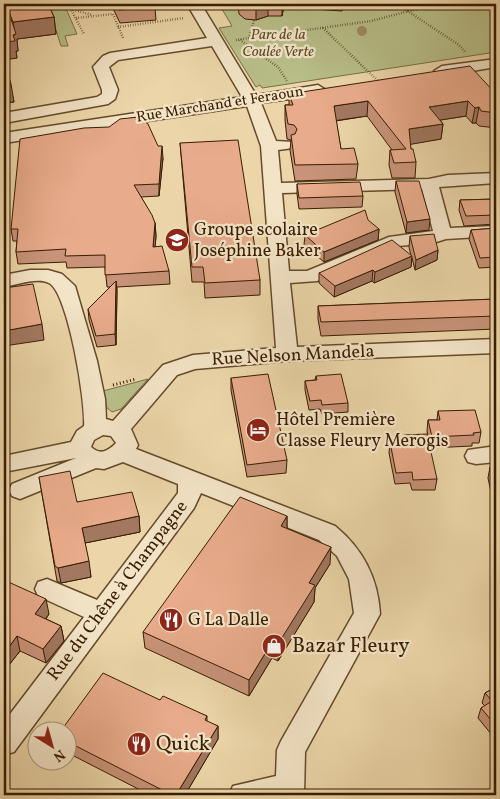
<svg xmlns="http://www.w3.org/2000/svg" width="500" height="799" viewBox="0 0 500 799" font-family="Vollkorn,serif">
<rect width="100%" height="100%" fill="#ecd6a9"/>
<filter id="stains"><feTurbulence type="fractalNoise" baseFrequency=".004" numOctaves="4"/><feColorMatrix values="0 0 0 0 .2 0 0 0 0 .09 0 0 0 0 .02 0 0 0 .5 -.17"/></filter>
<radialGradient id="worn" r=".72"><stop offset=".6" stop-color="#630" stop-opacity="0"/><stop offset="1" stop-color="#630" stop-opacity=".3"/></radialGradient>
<g fill="#b8be88" stroke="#786e44">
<path d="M 8,4 L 64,4 L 77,34 L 65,36 L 68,46 L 61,46 L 50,11 Z"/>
<path d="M 219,4 L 492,4 L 496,8 L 496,52 L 262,88 L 260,85 L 256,87 L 219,28 L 232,26 Z"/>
<path d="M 148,379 L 121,409 L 112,412 L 107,408 L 103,391 Z"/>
</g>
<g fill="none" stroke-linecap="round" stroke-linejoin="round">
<g stroke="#654b2b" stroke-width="3">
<g id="minor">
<path d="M 187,4 L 201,4 L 256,95 L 318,85 L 326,90 L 318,95 L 261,103 L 276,141 L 293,142 L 295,145 L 293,148 L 278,150 L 281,183 L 429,179 L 448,175 L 496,173 L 496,183 L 439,187 L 450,228 L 496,226 L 496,236 L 446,239 L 433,243 L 398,246 L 317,281 L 290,283 L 297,347 L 496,339 L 496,353 L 287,361 L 195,369 L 177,375 L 131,429 L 138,445 L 136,449 L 335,526 C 363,549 378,578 380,614 L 305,752 L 304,795 L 229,795 L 233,786 L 276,776 L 277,750 L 281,741 L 354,613 L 349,579 L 337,556 L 319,540 L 201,493 L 194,508 L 14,752 L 4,755 L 4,722 L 84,617 L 38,596 L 35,589 L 38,582 L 47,579 L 97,600 L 178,493 L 178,484 L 123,462 L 104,469 L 96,468 L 20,499 L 12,496 L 9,490 L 12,484 L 76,458 L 4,472 L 4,456 L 71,442 L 77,431 L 84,426 C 86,403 68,292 49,283 C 37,277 17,285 4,287 L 4,275 L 30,270 L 48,270 L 62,274 L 75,286 L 97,361 L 105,399 L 106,419 L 113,421 L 163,365 L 193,355 L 276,348 L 261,146 L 247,106 L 4,143 L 4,133 L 242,97 L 212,46 L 118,60 L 109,67 L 118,90 L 115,99 L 108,104 L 4,123 L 4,113 L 97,97 L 102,94 L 102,90 L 93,67 L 103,56 L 110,53 L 207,38 ZM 422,189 L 433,231 L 389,237 L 307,271 L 289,271 L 282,193 ZM 103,435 L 111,436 L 116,443 C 107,452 100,455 91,447 L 94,440 Z"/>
<path d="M 496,59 L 496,67 L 442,76 L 434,71 L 442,66 Z"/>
<path d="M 496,446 L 496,462 L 476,464 L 468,462 L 465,456 L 468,450 Z"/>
</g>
</g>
<g stroke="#381d01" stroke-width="2.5" stroke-dasharray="0.5 2" stroke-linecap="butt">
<path d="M 68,4 L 84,34"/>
<path d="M 397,4 L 459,45 L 466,53"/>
<path d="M 45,6 L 70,7"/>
<path d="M 71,9 L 92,15"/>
<path d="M 76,18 L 113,14 L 123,38"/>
<path d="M 118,27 L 184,18"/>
<path d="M 323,28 L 378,81"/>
<path d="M 249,38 L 254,20"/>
<path d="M 236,40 L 371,21 L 436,4"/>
<path d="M 240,40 L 278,67 L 287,81"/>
</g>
<path stroke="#381d01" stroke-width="3" stroke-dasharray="1 2.5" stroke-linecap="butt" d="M 113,385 L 136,379"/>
<use href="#minor" fill="#f3e4c7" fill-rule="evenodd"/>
</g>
<circle fill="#9e8b63" cx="362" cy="31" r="5"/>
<g fill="#c89378" stroke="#381d01">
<path d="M 6,4 L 48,4 L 54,17 L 56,34 L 17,39 L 18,51 L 16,51 L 17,58 L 4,59 L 14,102 L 4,103 L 4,20 L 8,19 Z"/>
<path d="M 82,4 L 154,4 L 155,7 L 156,20 L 120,23 L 111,4 L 83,6 Z"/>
<path d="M 238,4 L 343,4 L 342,11 L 284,7 L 282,16 L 268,16 L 256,20 L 245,19 L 239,14 Z"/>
<path d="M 289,94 L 496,94 L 496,128 L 479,126 L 476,123 L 472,123 L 466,116 L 440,120 L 443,124 L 441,139 L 410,144 L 411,149 L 416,162 L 415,178 L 392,178 L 389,165 L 390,150 L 392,150 L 367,116 L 336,121 L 341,149 L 358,164 L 356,179 L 295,181 L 290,150 L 291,140 L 287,139 L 285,120 L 285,105 L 289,105 Z"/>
<path d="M 180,143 L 260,280 L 260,295 L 205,298 L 204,282 L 192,282 Z"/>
<path d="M 163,158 L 159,196 L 141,197 L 155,223 L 156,236 L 155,247 L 169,271 L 170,284 L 117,287 L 116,345 L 97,347 L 89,320 L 88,309 L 110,287 L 107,287 L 105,267 L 67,268 L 66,262 L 18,264 L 16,252 L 17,241 L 13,241 L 11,229 Z"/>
<path d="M 396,181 L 429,230 L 406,233 L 395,192 Z"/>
<path d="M 297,184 L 363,196 L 362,207 L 299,209 L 297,194 Z"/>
<path d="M 496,199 L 496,224 L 464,226 L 459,210 L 460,200 Z"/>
<path d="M 496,228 L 496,267 L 479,268 L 469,239 L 471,230 Z"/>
<path d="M 379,229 L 378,240 L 324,262 L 304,245 L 305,235 Z"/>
<path d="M 410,236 L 438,250 L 437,260 L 415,270 L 412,258 L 411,267 L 374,283 L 372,281 L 334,297 L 319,283 L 319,273 L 411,256 L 409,247 Z"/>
<path d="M 496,299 L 496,329 L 321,336 L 318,319 L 318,306 Z"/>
<path d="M 316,376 L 348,403 L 348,412 L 322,414 L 320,409 L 309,410 L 305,390 L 305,381 L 315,380 Z"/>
<path d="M 231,378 L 287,460 L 286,473 L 247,477 L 231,390 Z"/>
<path d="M 438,411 L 481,432 L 479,443 L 472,443 L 472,446 L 430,448 L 427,431 L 428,420 L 437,420 Z"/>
<path d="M 404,435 L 437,479 L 435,490 L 412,490 L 410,483 L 395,484 L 389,453 L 390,442 L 403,442 Z"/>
<path d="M 490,467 L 496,467 L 496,502 L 493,502 L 488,478 Z"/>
<path d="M 39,477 L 77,502 L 139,516 L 140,532 L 85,543 L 91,577 L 61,583 L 57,581 Z"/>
<path d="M 287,516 L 287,529 L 330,564 L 315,588 L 314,602 L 278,661 L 272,658 L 249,696 L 145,648 L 143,632 Z"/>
<path d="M 4,580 L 49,614 L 46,619 L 61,626 L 64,641 L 46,663 L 20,651 L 9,665 L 4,663 Z"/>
<path d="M 496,687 L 496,740 L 478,718 L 481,708 L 485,706 L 482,703 L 485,693 Z"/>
<path d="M 160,700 L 207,716 L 207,722 L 218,726 L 218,739 L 185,795 L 150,795 L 68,753 L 68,732 Z"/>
</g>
<g fill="#a27861" stroke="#381d01">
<path d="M 266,4 L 268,4 L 268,16 L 256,20 L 256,8 Z"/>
<path d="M 282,4 L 284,4 L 282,16 Z"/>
<path d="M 54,17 L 56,34 L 17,39 L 18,51 L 16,51 L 17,58 L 4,60 L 4,42 L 13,35 L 15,35 L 13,22 Z"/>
<path d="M 11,84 L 14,102 L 4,103 L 4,85 Z"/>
<path d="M 368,101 L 367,116 L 333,121 L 334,106 Z"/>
<path d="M 468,101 L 466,116 L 428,122 L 429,107 Z"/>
<path d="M 479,107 L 476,123 L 472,123 L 475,108 Z"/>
<path d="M 443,124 L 441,139 L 407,145 L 409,129 Z"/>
<path d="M 162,146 L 163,158 L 159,196 L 159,184 Z"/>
<path d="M 430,219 L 429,230 L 406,233 L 407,222 Z"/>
<path d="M 155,223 L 156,236 L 154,259 L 153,247 Z"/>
<path d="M 379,229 L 378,240 L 324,262 L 324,252 Z"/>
<path d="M 438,250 L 437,260 L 415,270 L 416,260 Z"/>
<path d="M 412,256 L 411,267 L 374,283 L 375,272 Z"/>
<path d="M 373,270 L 372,281 L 334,297 L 335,286 Z"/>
<path d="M 116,281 L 117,292 L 116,345 L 115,334 Z"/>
<path d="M 42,324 L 44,340 L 4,346 L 4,331 Z"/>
<path d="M 139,516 L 140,532 L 85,543 L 82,528 Z"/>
<path d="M 287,516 L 287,533 L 281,526 Z"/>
<path d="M 331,547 L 330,564 L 315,588 L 314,602 L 278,661 L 278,644 L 309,583 Z"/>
<path d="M 89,561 L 91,577 L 61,583 L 58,568 Z"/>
<path d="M 46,599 L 49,614 L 38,629 L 35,614 Z"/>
<path d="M 61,626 L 64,641 L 46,663 L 43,649 Z"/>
<path d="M 17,636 L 20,651 L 9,665 L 6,651 Z"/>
<path d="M 272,642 L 272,658 L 249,696 L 249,680 Z"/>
<path d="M 218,726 L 218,739 L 185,795 L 176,795 Z"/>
</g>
<g fill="#e8ab8b" stroke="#381d01">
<path d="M 6,4 L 48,4 L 54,17 L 13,22 Z"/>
<path d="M 116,4 L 154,4 L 155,7 L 119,10 Z"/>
<path d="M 242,4 L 266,4 L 256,8 L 245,6 Z"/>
<path d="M 11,19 L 16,34 L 13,35 L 15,41 L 4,42 L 4,20 Z"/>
<path d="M 4,59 L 11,84 L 4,85 Z"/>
<path d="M 470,66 L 496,94 L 496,113 L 481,111 L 479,107 L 475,108 L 468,101 L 429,107 L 443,124 L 409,129 L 411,149 L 413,149 L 416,162 L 394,163 L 390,150 L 406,149 L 368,101 L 334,106 L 341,149 L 354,148 L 358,164 L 295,165 L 291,135 L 295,134 L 297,129 L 294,125 L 288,124 L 285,105 L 293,105 L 289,94 Z"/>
<path d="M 138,117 L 148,124 L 158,146 L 162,146 L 159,184 L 134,185 L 152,215 L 155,223 L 153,247 L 162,246 L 169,271 L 105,275 L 105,255 L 65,256 L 66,249 L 16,252 L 18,229 L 11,229 L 20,139 L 84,128 L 109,127 L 120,119 Z"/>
<path d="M 238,140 L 260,280 L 205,283 L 203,267 L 192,267 L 180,143 Z"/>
<path d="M 396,181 L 419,181 L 430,219 L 407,222 Z"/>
<path d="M 360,182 L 363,196 L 299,198 L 297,184 Z"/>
<path d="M 496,199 L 496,215 L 466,216 L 460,200 Z"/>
<path d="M 365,210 L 368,220 L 379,229 L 324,252 L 305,235 Z"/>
<path d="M 496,228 L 496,257 L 480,258 L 471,230 Z"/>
<path d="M 434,234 L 438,250 L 416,260 L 410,236 Z"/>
<path d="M 392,240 L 412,256 L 375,272 L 373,270 L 335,286 L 319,273 Z"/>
<path d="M 116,281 L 115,334 L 96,336 L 88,309 Z"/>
<path d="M 33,284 L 42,324 L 4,331 L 4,288 Z"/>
<path d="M 496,299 L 496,316 L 321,322 L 318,306 Z"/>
<path d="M 268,374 L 287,460 L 247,465 L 231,378 Z"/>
<path d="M 341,374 L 348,403 L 322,405 L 321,400 L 310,401 L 305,381 L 317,380 L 316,376 Z"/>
<path d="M 475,410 L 481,432 L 473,433 L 474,435 L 432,437 L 428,420 L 440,420 L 438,411 Z"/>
<path d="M 427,434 L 437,479 L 413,480 L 412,472 L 396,473 L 390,442 L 405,442 L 404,435 Z"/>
<path d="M 490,467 L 496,467 L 496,491 L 495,491 Z"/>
<path d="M 70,471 L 77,502 L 132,492 L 139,516 L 82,528 L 89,561 L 58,568 L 55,566 L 39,477 Z"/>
<path d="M 240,497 L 287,516 L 281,526 L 331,547 L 309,583 L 315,585 L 278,644 L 272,642 L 249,680 L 143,632 Z"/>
<path d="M 4,580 L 46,599 L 35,614 L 61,626 L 43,649 L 17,636 L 6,651 L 4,650 Z"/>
<path d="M 103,673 L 160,700 L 163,696 L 207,716 L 205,720 L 218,726 L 176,795 L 172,795 L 68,742 L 68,732 L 60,732 Z"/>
<path d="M 496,687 L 496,726 L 481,708 L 492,701 L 485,693 Z"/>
</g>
<defs>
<g id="school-disc" transform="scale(1.25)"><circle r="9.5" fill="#8f2418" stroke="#f3e4c7"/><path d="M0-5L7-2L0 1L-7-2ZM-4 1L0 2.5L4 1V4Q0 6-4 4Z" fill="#fff"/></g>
<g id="hotel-disc" transform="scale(1.25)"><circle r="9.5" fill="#8f2418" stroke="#f3e4c7"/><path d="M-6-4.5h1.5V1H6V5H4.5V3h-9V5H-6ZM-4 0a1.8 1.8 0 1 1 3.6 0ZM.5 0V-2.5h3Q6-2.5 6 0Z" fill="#fff"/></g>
<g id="restaurant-disc" transform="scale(1.25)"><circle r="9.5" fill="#8f2418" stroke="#f3e4c7"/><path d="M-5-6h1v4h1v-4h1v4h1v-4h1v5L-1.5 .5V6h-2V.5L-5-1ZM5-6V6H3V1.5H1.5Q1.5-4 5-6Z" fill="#fff"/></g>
<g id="shop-disc" transform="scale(1.25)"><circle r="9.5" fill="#8f2418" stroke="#f3e4c7"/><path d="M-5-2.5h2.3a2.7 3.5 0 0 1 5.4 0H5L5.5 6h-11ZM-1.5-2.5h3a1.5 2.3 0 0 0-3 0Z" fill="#fff"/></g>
</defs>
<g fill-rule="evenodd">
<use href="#school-disc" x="177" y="240"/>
<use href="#hotel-disc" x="258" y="430"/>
<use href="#restaurant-disc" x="171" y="620"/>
<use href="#shop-disc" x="274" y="646"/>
<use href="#restaurant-disc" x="139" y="744"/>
</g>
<g text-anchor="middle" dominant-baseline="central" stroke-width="4.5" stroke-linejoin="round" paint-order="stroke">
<g font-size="15" font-style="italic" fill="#5e4d2a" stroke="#f3e4c7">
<text x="278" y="35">Parc de la<tspan x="278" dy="17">Coulée Verte</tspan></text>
</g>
<g font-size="15" fill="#381d01" stroke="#f3e4c7">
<text transform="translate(220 105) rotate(-9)">Rue Marchand et Feraoun</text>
</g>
<g font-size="18" fill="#381d01" stroke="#f3e4c7" text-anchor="start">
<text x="194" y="230">Groupe scolaire<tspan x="194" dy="21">Joséphine Baker</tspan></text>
<text x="276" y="420">Hôtel Première<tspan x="276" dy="21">Classe Fleury Merogis</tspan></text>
<text x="188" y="620">G La Dalle</text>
</g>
<g font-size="18" fill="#381d01" stroke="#f3e4c7">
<text transform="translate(293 356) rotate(-3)">Rue Nelson Mandela</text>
<text transform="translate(118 591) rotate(-53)">Rue du Chêne à Champagne</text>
</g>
<g font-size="21" fill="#381d01" stroke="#f3e4c7" text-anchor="start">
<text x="292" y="646">Bazar Fleury</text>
<text x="156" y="744">Quick</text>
</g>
</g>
<rect width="500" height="799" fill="none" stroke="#ecd6a9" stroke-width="20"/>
<rect x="5" y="5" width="490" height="789" fill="none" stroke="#381d01" stroke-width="2.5"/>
<rect x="10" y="10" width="480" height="779" fill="none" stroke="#381d01"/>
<g transform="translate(52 746) rotate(143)"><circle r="24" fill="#f3e4c7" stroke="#a89478"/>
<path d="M0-4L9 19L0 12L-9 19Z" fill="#8f2418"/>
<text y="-8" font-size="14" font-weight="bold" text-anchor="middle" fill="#381d01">N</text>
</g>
<rect width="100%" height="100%" filter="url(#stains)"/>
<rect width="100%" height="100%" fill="url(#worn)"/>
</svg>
